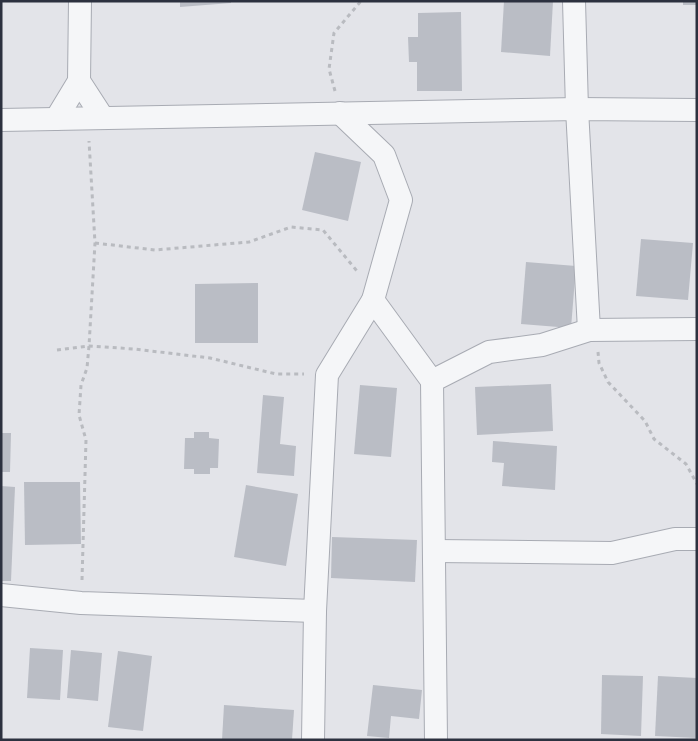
<svg xmlns="http://www.w3.org/2000/svg" width="698" height="741" viewBox="0 0 698 741" font-family="Manrope,sans-serif">
<rect width="100%" height="100%" fill="#e3e4e9"/>
<g fill="#babdc5">
<path d="M 180,1 L 231,1 L 231,3 L 180,7 Z"/>
<path d="M 504,1 L 553,1 L 550,56 L 501,52 Z"/>
<rect x="683" y="1" width="14" height="4"/>
<path d="M 461,12 L 462,91 L 417,91 L 417,62 L 409,62 L 408,37 L 418,37 L 418,13 Z"/>
<path d="M 315,152 L 361,162 L 348,221 L 302,210 Z"/>
<path d="M 641,239 L 693,243 L 688,300 L 636,296 Z"/>
<path d="M 526,262 L 576,266 L 571,328 L 521,324 Z"/>
<path d="M 258,283 L 258,343 L 195,343 L 195,284 Z"/>
<path d="M 551,384 L 553,431 L 477,435 L 475,387 Z"/>
<path d="M 360,385 L 397,388 L 391,457 L 354,454 Z"/>
<path d="M 263,395 L 284,397 L 280,444 L 296,446 L 294,476 L 257,473 Z"/>
<path d="M 194,432 L 209,432 L 209,438 L 219,439 L 218,468 L 210,468 L 210,474 L 194,474 L 194,469 L 184,469 L 185,438 L 194,438 Z"/>
<path d="M 1,433 L 11,433 L 10,472 L 1,472 Z"/>
<path d="M 493,441 L 557,446 L 555,490 L 502,486 L 504,463 L 492,462 Z"/>
<path d="M 24,482 L 80,482 L 81,544 L 25,545 Z"/>
<path d="M 246,485 L 298,494 L 286,566 L 234,557 Z"/>
<path d="M 1,486 L 15,487 L 11,581 L 1,581 Z"/>
<path d="M 332,537 L 417,540 L 415,582 L 331,578 Z"/>
<path d="M 30,648 L 63,650 L 60,700 L 27,698 Z"/>
<path d="M 71,650 L 102,653 L 98,701 L 67,698 Z"/>
<path d="M 118,651 L 152,656 L 143,731 L 108,727 Z"/>
<path d="M 602,675 L 643,676 L 641,736 L 601,734 Z"/>
<path d="M 658,676 L 697,678 L 697,738 L 655,736 Z"/>
<path d="M 373,685 L 422,690 L 419,719 L 391,716 L 389,738 L 367,736 Z"/>
<path d="M 224,705 L 294,710 L 292,740 L 222,740 Z"/>
</g>
<g fill="none" stroke-linecap="round" stroke-linejoin="round">
<g stroke="#a8abb3" stroke-width="24">
<g id="street">
<path d="M 574,1 L 577,109 L 589,330"/>
<path d="M 79,81 L 103,118"/>
<path d="M 56,119 L 79,81 L 80,1"/>
<path d="M 1,120 L 577,109 L 697,110"/>
<path d="M 373,300 L 432,381"/>
<path d="M 435,551 L 612,553 L 675,539 L 697,539"/>
<path d="M 1,595 L 81,603 L 315,611"/>
<path d="M 313,740 L 315,611 L 327,375 L 373,300 L 401,200 L 384,155 L 340,113"/>
<path d="M 436,740 L 432,381 L 489,352 L 542,345 L 589,330 L 697,329"/>
</g>
</g>
<g stroke="#b9bbc0" stroke-width="3" stroke-dasharray="4 4" stroke-linecap="butt">
<path d="M 335,91 L 329,69 L 334,33 L 361,1"/>
<path d="M 95,243 L 155,250 L 249,242 L 291,227 L 323,230 L 357,271"/>
<path d="M 57,350 L 89,346 L 134,349 L 210,358 L 276,374 L 304,374"/>
<path d="M 598,352 L 599,363 L 608,382 L 645,421 L 654,439 L 686,464 L 697,484"/>
<path d="M 82,580 L 86,440 L 79,415 L 81,385 L 87,368 L 89,346 L 95,243 L 89,141"/>
</g>
<use href="#street" stroke="#f5f6f8" stroke-width="22"/>
</g>
<rect width="698" height="741" fill="none" stroke="#2c313f" stroke-width="5"/>
</svg>
